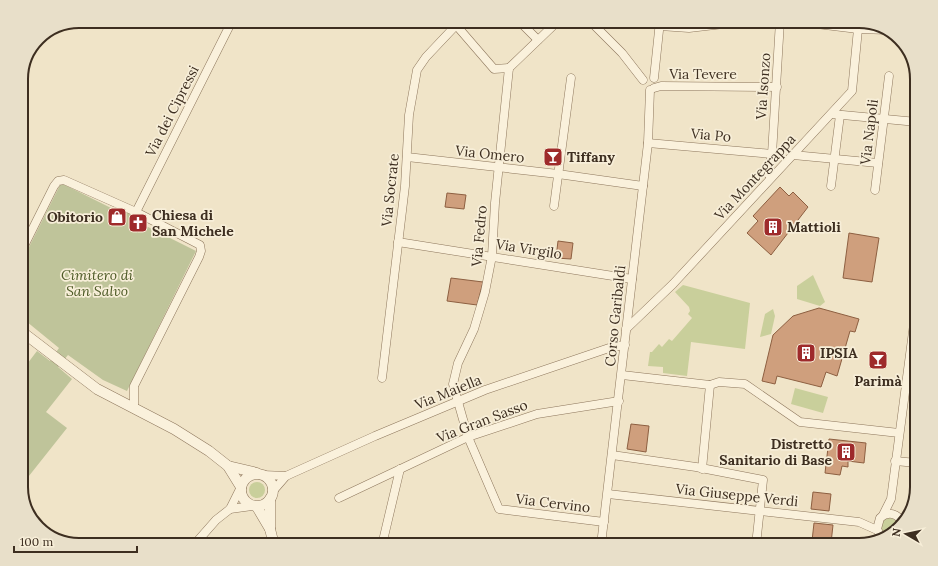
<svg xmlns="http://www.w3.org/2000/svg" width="938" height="566" viewBox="0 0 938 566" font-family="Lora,serif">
<rect width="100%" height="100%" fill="#f0e4c8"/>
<g fill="#c9cf9b">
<path d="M 813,275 L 825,302 L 820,306 L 797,299 L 797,286 Z"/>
<path d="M 683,285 L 750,303 L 745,349 L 691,342 L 687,376 L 663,373 L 663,367 L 648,366 L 650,352 L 652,352 L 659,344 L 662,347 L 669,339 L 672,341 L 692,318 L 688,314 L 690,311 L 689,307 L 675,292 Z"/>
<path d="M 773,309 L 775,316 L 771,334 L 760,337 L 765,314 Z"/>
<path d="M 795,388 L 828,397 L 823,413 L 791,404 Z"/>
<circle cx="257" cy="490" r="8"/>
<circle cx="889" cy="526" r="8"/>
</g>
<path fill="#bfc49a" d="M 61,183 L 115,210 L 118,205 L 145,218 L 142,224 L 196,251 L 127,391 L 103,380 L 68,355 L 58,367 L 72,379 L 46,412 L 67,428 L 21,486 L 21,372 L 37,351 L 50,361 L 59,348 L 21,317 L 21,263 Z"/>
<g fill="#cf9f7d" stroke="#8d5f41">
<path d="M 780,187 L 789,196 L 793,192 L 808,207 L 771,255 L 747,233 L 758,221 L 753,216 Z"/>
<path d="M 447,193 L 466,195 L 464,209 L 445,207 Z"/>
<path d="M 116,209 L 124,212 L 119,223 L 111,219 Z"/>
<path d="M 137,217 L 144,221 L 138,232 L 131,228 Z"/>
<path d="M 849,233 L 879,238 L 872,282 L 843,278 Z"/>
<path d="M 558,241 L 573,243 L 571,259 L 556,258 Z"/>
<path d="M 451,278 L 483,282 L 477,305 L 447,301 Z"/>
<path d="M 819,308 L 859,319 L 855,332 L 850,331 L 837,376 L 826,372 L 821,387 L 777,376 L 775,384 L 762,381 L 773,335 L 793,316 Z"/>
<path d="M 631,424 L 649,426 L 646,452 L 627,449 Z"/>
<path d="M 829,439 L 866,443 L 864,463 L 848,461 L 848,467 L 842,466 L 840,475 L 825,473 Z"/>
<path d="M 813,492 L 831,494 L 829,511 L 811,509 Z"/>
<path d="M 814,523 L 833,525 L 831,543 L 812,541 Z"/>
</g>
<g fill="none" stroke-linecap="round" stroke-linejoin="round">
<g stroke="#8d765c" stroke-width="9">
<g id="minor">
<path d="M 519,21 L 538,40"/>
<path d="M 590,21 L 622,53 L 643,80"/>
<path d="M 792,21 L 858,29 L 889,30"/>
<path d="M 456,25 L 494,69 L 509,68"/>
<path d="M 660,26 L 689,28 L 749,21"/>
<path d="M 509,68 L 495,203 L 492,256 L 485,292 L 474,329 L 458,363 L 453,384 L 468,437 L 499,509 L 604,522"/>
<path d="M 509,68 L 558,21"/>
<path d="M 654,78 L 660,21"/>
<path d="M 654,88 L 661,86 L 777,87"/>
<path d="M 832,114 L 917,122"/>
<path d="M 648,143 L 772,154"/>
<path d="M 793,155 L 878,163"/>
<path d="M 407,157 L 558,174 L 643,186"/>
<path d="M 771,177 L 768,174 L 772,154 L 780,21"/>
<path d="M 831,186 L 840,115"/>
<path d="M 875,190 L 889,76"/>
<path d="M 554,206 L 571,78"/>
<path d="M 136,212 L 232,21"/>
<path d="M 398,242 L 632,279"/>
<path d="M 21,252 L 54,186 L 58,181 L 64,180 L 136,212 L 200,245 L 201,251 L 199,257 L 134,386 L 134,408"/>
<path d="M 626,329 L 673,284 L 852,91 L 858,29 L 857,21"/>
<path d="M 622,375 L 710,385"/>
<path d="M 382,378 L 405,186 L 409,115 L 417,70 L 426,57 L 460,21"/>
<path d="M 710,385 L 719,382 L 745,384 L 800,422 L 899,433"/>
<path d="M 612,455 L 696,467 L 763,480 L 756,545"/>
<path d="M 895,461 L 917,463"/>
<path d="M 702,469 L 710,385"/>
<path d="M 263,475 L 286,476"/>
<path d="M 273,491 L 286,476 L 375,436 L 485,390 L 612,347 L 625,345"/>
<path d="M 608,494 L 859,522 L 877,530"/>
<path d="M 339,498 L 468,437 L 537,414 L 619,401"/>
<path d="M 230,509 L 252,506"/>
<path d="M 883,515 L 891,499 L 917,301"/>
<path d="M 885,538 L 880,535 L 877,529 L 880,518 C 888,511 898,513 902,523"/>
<path d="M 194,545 L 216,520 L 230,509 L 240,489"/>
<path d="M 382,545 L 400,469"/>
<path d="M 601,545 L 648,143 L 650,90"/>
</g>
</g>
<g stroke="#8d765c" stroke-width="11">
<g id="tertiary">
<path d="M 21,331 L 97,389 L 174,429 L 209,451 L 228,466 L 241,487"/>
<path d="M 228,466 L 257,473"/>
<circle cx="257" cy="490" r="16"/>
<path d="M 257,507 L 270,529 L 274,545"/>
<path d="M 270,529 L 270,499"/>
</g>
</g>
<use href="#minor" stroke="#faf1dc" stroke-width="8"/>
<use href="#tertiary" stroke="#faf1dc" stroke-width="10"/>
</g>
<defs>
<g id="bar-square" transform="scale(1)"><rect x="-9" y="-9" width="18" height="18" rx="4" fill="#9e2a2b" stroke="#f7eed8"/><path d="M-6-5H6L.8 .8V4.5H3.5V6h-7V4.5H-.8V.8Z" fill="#fff"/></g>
<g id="shop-square" transform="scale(1)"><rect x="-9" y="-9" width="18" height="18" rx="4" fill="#9e2a2b" stroke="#f7eed8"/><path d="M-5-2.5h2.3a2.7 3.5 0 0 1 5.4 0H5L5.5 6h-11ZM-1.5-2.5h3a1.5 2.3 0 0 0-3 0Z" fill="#fff"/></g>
<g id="church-square" transform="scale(1)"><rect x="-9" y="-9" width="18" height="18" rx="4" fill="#9e2a2b" stroke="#f7eed8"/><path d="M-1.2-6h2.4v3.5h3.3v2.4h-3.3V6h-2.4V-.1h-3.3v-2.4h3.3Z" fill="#fff"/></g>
<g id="building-square" transform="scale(1)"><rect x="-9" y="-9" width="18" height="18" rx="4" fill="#9e2a2b" stroke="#f7eed8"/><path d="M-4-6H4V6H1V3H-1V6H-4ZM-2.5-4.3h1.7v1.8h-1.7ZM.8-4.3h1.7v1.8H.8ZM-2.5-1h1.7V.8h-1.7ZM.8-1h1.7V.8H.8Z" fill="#fff"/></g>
</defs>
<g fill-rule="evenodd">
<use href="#bar-square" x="553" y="157"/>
<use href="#shop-square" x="117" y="217"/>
<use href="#church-square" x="138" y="223"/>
<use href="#building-square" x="773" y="227"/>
<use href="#building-square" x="806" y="353"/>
<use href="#bar-square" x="878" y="360"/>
<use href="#building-square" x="846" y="452"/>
</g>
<g text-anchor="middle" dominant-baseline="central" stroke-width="3.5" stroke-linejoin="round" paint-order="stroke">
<g font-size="14" fill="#3d2e20" stroke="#f7eed8">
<text x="703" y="74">Via Tevere</text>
<text transform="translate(763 86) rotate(-86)">Via Isonzo</text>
<text transform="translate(172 111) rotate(-63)">Via dei Cipressi</text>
<text transform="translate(869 132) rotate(-83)">Via Napoli</text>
<text transform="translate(711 135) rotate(5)">Via Po</text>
<text transform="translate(490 154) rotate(6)">Via Omero</text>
<text transform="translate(755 177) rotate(-47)">Via Montegrappa</text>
<text transform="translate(390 190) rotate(-84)">Via Socrate</text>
<text transform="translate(479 236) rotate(-85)">Via Fedro</text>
<text transform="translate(529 249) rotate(9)">Via Virgilo</text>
<text transform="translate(615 316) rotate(-84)">Corso Garibaldi</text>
<text transform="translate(448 392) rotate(-22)">Via Maiella</text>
<text transform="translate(482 421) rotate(-21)">Via Gran Sasso</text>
<text transform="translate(737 495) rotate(6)">Via Giuseppe Verdi</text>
<text transform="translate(553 503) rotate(7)">Via Cervino</text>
</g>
<g font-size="14" font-weight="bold" fill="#3d2e20" stroke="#f7eed8" text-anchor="start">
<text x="567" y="157">Tiffany</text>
<text x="152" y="215">Chiesa di<tspan x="152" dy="16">San Michele</tspan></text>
<text x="103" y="217" text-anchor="end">Obitorio</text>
<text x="787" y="227">Mattioli</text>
<text x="820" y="353">IPSIA</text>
<text x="878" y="381" text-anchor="middle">Parimà</text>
<text x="832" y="444" text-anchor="end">Distretto<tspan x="832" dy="16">Sanitario di Base</tspan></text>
</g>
<g font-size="14" font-style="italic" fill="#4d5a26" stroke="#f7eed8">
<text x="97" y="275">Cimitero di<tspan x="97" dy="16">San Salvo</tspan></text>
</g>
</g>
<path d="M0 0H938V566H0ZM79 28H859A51 51 0 0 1 910 79V487A51 51 0 0 1 859 538H79A51 51 0 0 1 28 487V79A51 51 0 0 1 79 28Z" fill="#e8dfc9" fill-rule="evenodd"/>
<path fill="none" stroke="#3d2e20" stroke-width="2" d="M79 28H859A51 51 0 0 1 910 79V487A51 51 0 0 1 859 538H79A51 51 0 0 1 28 487V79A51 51 0 0 1 79 28Z"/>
<g transform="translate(906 534) rotate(279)" stroke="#f7eed8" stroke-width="3" paint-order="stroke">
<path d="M0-3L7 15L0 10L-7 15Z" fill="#3d2e20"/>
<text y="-6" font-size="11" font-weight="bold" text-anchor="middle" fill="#3d2e20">N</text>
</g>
<path d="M14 546v6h123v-6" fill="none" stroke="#3d2e20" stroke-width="2"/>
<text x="20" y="546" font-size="12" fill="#3d2e20" stroke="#f7eed8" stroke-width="3" paint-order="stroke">100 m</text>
</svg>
